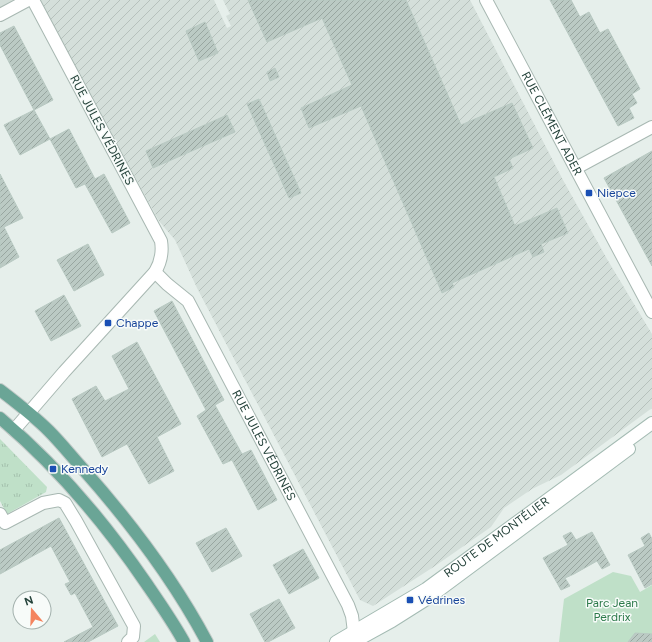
<svg xmlns="http://www.w3.org/2000/svg" width="652" height="642" viewBox="0 0 652 642" font-family="Figtree,sans-serif">
<defs>
<pattern id="industrial-furrows" width="10" height="10" patternUnits="userSpaceOnUse"><rect width="10" height="10" fill="#d4dfda"/><path d="M-1 1l2-2M0 10L10 0M9 11l2-2" fill="none" stroke="#b6c1bc"/></pattern>
<pattern id="grass-tufts" width="24" height="20" patternUnits="userSpaceOnUse"><rect width="24" height="20" fill="#bfe0c8"/><path d="M3 7l-1-3M5 7V3M7 7l1-3M15 17l-1-3M17 17v-4M19 17l1-3" fill="none" stroke="#a4c1ad"/></pattern>
<pattern id="building-hatch" width="6" height="6" patternUnits="userSpaceOnUse"><rect width="6" height="6" fill="#bbcac4"/><path d="M-1 1l2-2M0 6l6-6M5 7l2-2" fill="none" stroke="#98a6a0"/></pattern>
</defs>
<rect width="100%" height="100%" fill="#e6efeb"/>
<path fill="#d4dfda" d="M 0,0 L 17,0 L 0,9 Z"/>
<path fill="url(#industrial-furrows)" fill-rule="evenodd" d="M 39,0 L 214,0 L 227,28 L 231,26 L 226,16 L 230,14 L 223,0 L 315,0 L 440,288 L 568,232 L 557,208 L 506,230 L 494,177 L 513,168 L 509,159 L 533,148 L 512,103 L 472,121 L 476,161 L 406,0 L 470,0 L 563,180 L 607,259 L 652,334 L 652,408 L 561,475 L 532,489 L 504,508 L 491,527 L 435,566 L 373,606 L 360,600 L 197,288 L 175,240 L 159,221 ZM 205,22 L 218,53 L 199,61 L 186,31 ZM 275,68 L 279,77 L 270,81 L 267,72 ZM 336,92 L 309,128 L 301,108 ZM 259,99 L 301,193 L 289,198 L 247,104 ZM 227,115 L 235,132 L 153,168 L 146,151 Z"/>
<path fill="url(#grass-tufts)" d="M 0,439 L 47,487 L 46,492 L 7,514 L 0,501 Z"/>
<g fill="#bfe0c8">
<path d="M 613,572 L 631,576 L 640,592 L 652,585 L 652,642 L 559,642 L 564,599 Z"/>
<path d="M 155,634 L 160,642 L 144,642 Z"/>
</g>
<g fill="url(#building-hatch)" stroke="#b8c9c2">
<path d="M 248,0 L 406,0 L 461,125 L 512,103 L 533,148 L 509,159 L 513,168 L 494,177 L 515,226 L 557,208 L 568,233 L 541,244 L 544,252 L 533,257 L 529,249 L 452,283 L 454,287 L 442,293 L 361,106 L 309,128 L 301,108 L 352,85 L 322,18 L 267,42 Z"/>
<path d="M 550,0 L 571,0 L 580,17 L 589,12 L 600,33 L 608,29 L 640,89 L 632,94 L 637,103 L 629,108 L 634,118 L 618,126 Z"/>
<path d="M 205,22 L 218,53 L 199,61 L 186,31 Z"/>
<path d="M 14,26 L 53,100 L 34,110 L 0,45 L 0,33 Z"/>
<path d="M 275,68 L 279,77 L 270,81 L 267,72 Z"/>
<path d="M 259,99 L 301,193 L 289,198 L 247,104 Z"/>
<path d="M 34,110 L 50,139 L 20,155 L 4,125 Z"/>
<path d="M 227,115 L 235,132 L 153,168 L 146,151 Z"/>
<path d="M 69,129 L 95,179 L 104,174 L 130,223 L 112,233 L 85,184 L 76,188 L 50,139 Z"/>
<path d="M 652,151 L 652,266 L 604,178 Z"/>
<path d="M 0,174 L 23,218 L 4,227 L 19,257 L 0,268 Z"/>
<path d="M 88,244 L 104,275 L 74,291 L 57,260 Z"/>
<path d="M 64,295 L 81,326 L 51,341 L 35,311 Z"/>
<path d="M 172,301 L 224,400 L 215,405 L 242,454 L 251,450 L 277,500 L 258,510 L 232,460 L 223,464 L 197,416 L 206,410 L 154,311 Z"/>
<path d="M 137,342 L 181,424 L 157,437 L 174,471 L 149,484 L 127,444 L 102,457 L 72,399 L 96,386 L 105,401 L 129,389 L 112,356 Z"/>
<path d="M 59,518 L 118,626 L 88,642 L 64,642 L 93,627 L 75,593 L 71,595 L 65,584 L 70,582 L 51,546 L 0,574 L 0,550 Z"/>
<path d="M 226,528 L 242,556 L 212,572 L 196,543 Z"/>
<path d="M 571,532 L 576,540 L 592,532 L 610,565 L 602,569 L 597,561 L 574,574 L 565,578 L 570,586 L 561,590 L 543,558 L 568,545 L 563,536 Z"/>
<path d="M 649,533 L 652,539 L 652,584 L 645,588 L 628,555 L 645,546 L 641,538 Z"/>
<path d="M 303,549 L 319,578 L 289,594 L 273,565 Z"/>
<path d="M 279,599 L 295,628 L 268,642 L 265,642 L 250,614 Z"/>
<path d="M 635,633 L 652,634 L 652,642 L 628,642 Z"/>
</g>
<g fill="none" stroke-linecap="round" stroke-linejoin="round">
<g stroke="#a8b8b2" stroke-width="14">
<g id="street">
<path id="s1" d="M 486,0 L 652,312"/>
<path d="M 0,15 L 28,0"/>
<path d="M 576,168 L 652,127"/>
<path id="s2" d="M 155,272 L 167,284 L 188,301 L 348,605 L 352,616 L 354,632"/>
<path d="M 14,430 L 64,372 L 155,272 C 161,262 163,253 161,241 L 33,0"/>
<path d="M 0,514 L 5,523 L 43,503 L 59,500 L 65,503 L 76,521 L 134,626 L 133,637 L 128,642"/>
</g>
</g>
<g stroke="#a4bbb3" stroke-width="14">
<g id="secondary">
<path id="s3" d="M 336,642 L 426,589 L 652,423"/>
<path d="M 354,642 L 392,621 L 430,597 L 629,449"/>
</g>
</g>
<g stroke="#c2cac8" stroke-width="14">
<g id="primary">
<path d="M 0,390 C 17,403 34,416 49,431 C 61,443 72,457 83,469 C 130,522 174,580 207,642"/>
<path d="M 0,418 C 56,465 105,523 146,583 C 159,602 173,622 184,642"/>
</g>
</g>
<use href="#street" stroke="#fff" stroke-width="12"/>
<use href="#secondary" stroke="#fff" stroke-width="12"/>
<use href="#primary" stroke="#6aa596" stroke-width="12"/>
</g>
<g fill="#1a4fb4" stroke="#f7fbf9" stroke-width="1.5">
<rect x="585" y="189" width="8" height="8" rx="2"/>
<rect x="104" y="319" width="8" height="8" rx="2"/>
<rect x="49" y="465" width="8" height="8" rx="2"/>
<rect x="406" y="596" width="8" height="8" rx="2"/>
</g>
<g text-anchor="middle" dominant-baseline="central" stroke-width="3" stroke-linejoin="round" paint-order="stroke">
<g font-size="12" fill="#24423a" stroke="#f7fbf9">
<text stroke="none"><textPath href="#s1" startOffset="140">RUE CLÉMENT ADER</textPath></text>
<text transform="translate(102 130) rotate(62)">RUE JULES VÉDRINES</text>
<text stroke="none"><textPath href="#s2" startOffset="207">RUE JULES VÉDRINES</textPath></text>
<text stroke="none"><textPath href="#s3" startOffset="192">ROUTE DE MONTÉLIER</textPath></text>
</g>
<g font-size="12" fill="#164399" stroke="#f7fbf9" text-anchor="start">
<text x="597" y="193">Niepce</text>
<text x="116" y="323">Chappe</text>
<text x="61" y="469">Kennedy</text>
<text x="418" y="600">Védrines</text>
</g>
<g font-size="12" fill="#2d7a4b" stroke="#f7fbf9">
<text x="612" y="603">Parc Jean<tspan x="612" dy="14">Perdrix</tspan></text>
</g>
</g>
<g transform="translate(32 610) rotate(341)"><circle r="19" fill="#f7fbf9" stroke="#a3b1ad"/>
<path d="M0-3L7 15L0 10L-7 15Z" fill="#f4845f"/>
<text y="-6" font-size="11" font-weight="bold" text-anchor="middle" fill="#24423a">N</text>
</g>
</svg>
